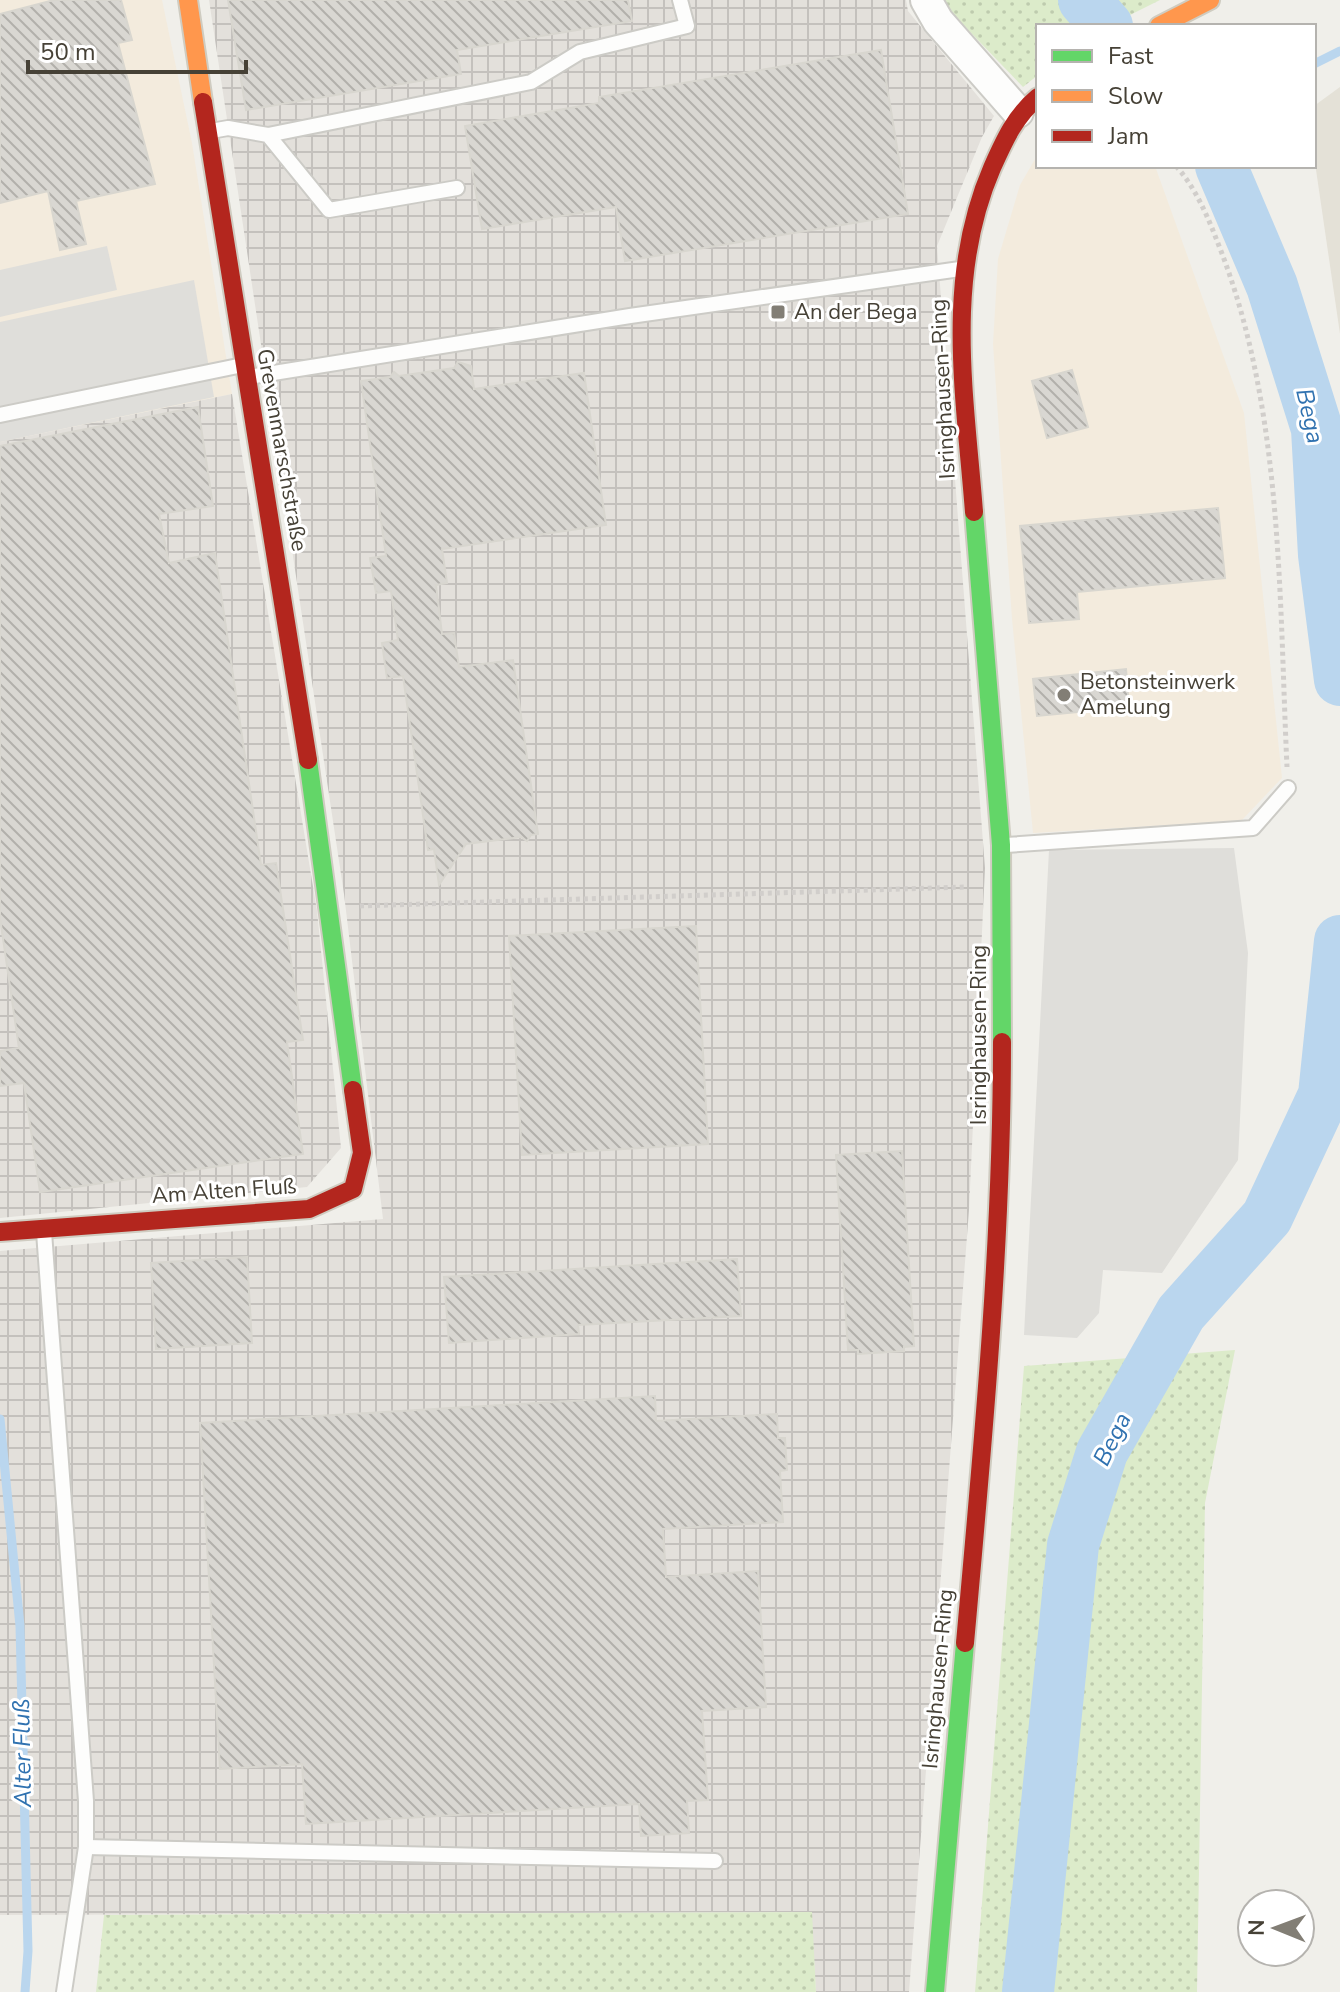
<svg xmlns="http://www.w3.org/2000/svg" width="1340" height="1992" viewBox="0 0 1340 1992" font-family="'Nunito Sans',sans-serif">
<defs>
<pattern id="industrial-grid" width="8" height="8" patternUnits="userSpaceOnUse" patternTransform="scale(2)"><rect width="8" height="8" fill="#e3e0db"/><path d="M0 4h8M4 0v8" fill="none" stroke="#c4c1bd"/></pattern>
<pattern id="grass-dots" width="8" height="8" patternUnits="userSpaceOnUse" patternTransform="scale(2)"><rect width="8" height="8" fill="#dcebca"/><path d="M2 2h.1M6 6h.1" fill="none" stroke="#becbae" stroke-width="1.8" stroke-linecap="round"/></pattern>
<pattern id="building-back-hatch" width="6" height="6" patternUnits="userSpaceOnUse" patternTransform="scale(2)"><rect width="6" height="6" fill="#d9d7d2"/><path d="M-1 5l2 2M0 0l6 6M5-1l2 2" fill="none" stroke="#b2b0ab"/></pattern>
</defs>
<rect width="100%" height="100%" fill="#f0efea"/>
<path fill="#e4e1d7" d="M 1340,87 L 1340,334 L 1314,156 L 1314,106 Z"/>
<g fill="#f3ebdd">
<path d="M 0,0 L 162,0 L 192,143 L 232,394 L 0,442 Z"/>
<path d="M 1038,154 L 1038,166 L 1155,166 L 1244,413 L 1282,778 L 1241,821 L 1033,833 L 1012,619 L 993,344 L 998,259 L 1020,185 Z"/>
</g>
<g fill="url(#industrial-grid)">
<path d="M 209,0 L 906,0 L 908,11 L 994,116 L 982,137 L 937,246 L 985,868 L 969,1210 L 909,1992 L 816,1992 L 811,1912 L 0,1915 L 0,1251 L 383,1219 L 344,894 Z"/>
<path d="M 232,394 L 317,911 L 341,1148 L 307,1187 L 0,1218 L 0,442 Z"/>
</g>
<g fill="url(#grass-dots)">
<path d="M 944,0 L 1160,0 L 1108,26 L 1038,26 L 1038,75 L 1023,87 L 947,8 Z"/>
<path d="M 1235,1350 L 1205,1503 L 1197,1992 L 975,1992 L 1024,1366 Z"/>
<path d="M 812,1912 L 816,1992 L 96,1992 L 104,1915 Z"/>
</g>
<g fill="#dfdeda">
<path d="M 107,246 L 117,290 L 0,317 L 0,270 Z"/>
<path d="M 194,280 L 214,397 L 0,442 L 0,322 Z"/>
<path d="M 1234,848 L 1248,953 L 1238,1160 L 1162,1273 L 1103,1270 L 1099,1313 L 1077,1338 L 1024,1335 L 1049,850 Z"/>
</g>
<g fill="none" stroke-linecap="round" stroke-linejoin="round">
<g stroke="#bad6ee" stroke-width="9">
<path d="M 1314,64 L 1340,51"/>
<path d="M 0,1419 L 20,1626 L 28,1951 L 25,1992"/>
</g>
<g stroke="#bad6ee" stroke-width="52">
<path d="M 1084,0 L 1107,26"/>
<path d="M 1221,166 L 1272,286 L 1317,429 L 1324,555 L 1340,680"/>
<path d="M 1028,1992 L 1073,1545 L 1102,1452 L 1181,1313 L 1267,1217 L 1324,1095 L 1340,941"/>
</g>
</g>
<g fill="url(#building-back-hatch)" stroke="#d8d6cf" stroke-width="2">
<path d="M 54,0 L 121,0 L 132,40 L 118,43 L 155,184 L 76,201 L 86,244 L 60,250 L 48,191 L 0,203 L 0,14 Z"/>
<path d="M 228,0 L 628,0 L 632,21 L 457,50 L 461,74 L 246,110 Z"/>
<path d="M 881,50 L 908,214 L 625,261 L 616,207 L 482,229 L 465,126 L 599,103 L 599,97 Z"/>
<path d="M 458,362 L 471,366 L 474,389 L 584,373 L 606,525 L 442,549 L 447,583 L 436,585 L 442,634 L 454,633 L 459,667 L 513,660 L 538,834 L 531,835 L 527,841 L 521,837 L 466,844 L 439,885 L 434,849 L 428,850 L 403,676 L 387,678 L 382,643 L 398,640 L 391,591 L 376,593 L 370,558 L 386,556 L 361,381 L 390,377 L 394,372 L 399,376 L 454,368 Z"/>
<path d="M 1072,370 L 1088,427 L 1047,438 L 1032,381 Z"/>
<path d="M 198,407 L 213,506 L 159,514 L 169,563 L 215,553 L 261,865 L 276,863 L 303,1040 L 287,1042 L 303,1154 L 40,1192 L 24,1083 L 0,1086 L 0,1051 L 19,1048 L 0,918 L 0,446 Z"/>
<path d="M 1218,508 L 1225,578 L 1077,592 L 1079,619 L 1029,623 L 1020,526 Z"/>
<path d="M 1126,669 L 1129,707 L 1037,716 L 1033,679 Z"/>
<path d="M 696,926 L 708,1144 L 522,1155 L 509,936 Z"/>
<path d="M 902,1151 L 914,1346 L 904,1347 L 904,1351 L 858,1354 L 858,1350 L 848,1350 L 836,1155 Z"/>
<path d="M 247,1257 L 252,1343 L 156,1349 L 151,1263 Z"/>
<path d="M 737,1259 L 741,1316 L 578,1325 L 579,1334 L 449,1343 L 444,1277 Z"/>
<path d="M 655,1396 L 656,1421 L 777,1414 L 778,1438 L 785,1438 L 787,1470 L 780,1471 L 783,1522 L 663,1529 L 666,1577 L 758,1571 L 766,1707 L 702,1711 L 708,1800 L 687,1801 L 689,1833 L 641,1836 L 639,1804 L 306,1824 L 302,1764 L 220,1769 L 200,1423 Z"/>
</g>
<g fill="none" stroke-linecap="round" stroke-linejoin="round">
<g stroke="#cccbc6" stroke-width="18">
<g id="lane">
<path d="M 211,131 L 228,128 L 268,135 L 329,210 L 457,188"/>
<path d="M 268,135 L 531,82 L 580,52 L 687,26 L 680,0"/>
<path d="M 249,377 L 630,316 L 960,269"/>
<path d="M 0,415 L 238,366"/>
<path d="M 1006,845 L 1253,828 L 1288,788"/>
<path d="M 44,1232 L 86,1801 L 86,1847 L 64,1992"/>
<path d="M 86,1847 L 715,1861"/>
</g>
</g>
<g stroke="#cccbc6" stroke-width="34">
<path id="street" d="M 926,0 L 938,21 L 1018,112"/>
</g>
<g stroke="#cfccc1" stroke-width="22">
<g id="fast">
<path d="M 974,512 L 1001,845 L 1002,1042"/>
<path d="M 308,760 L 353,1090"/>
<path d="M 935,1992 L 965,1643"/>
</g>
</g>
<g stroke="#cfccc1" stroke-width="22">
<g id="slow">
<path d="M 188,0 L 203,102"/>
<path d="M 1159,26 L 1210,0"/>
</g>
</g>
<g stroke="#cfccc1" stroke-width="22">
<g id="jam">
<path d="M 203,102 L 308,760"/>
<path d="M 974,512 C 965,395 944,279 992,168 C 1004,141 1015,116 1038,97"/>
<path d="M 0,1232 L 309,1209 L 353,1189 L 362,1153 L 353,1090"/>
<path d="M 965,1643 C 983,1443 1002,1243 1002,1042"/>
</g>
</g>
<g stroke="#d1cecb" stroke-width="5" stroke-dasharray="4 4" stroke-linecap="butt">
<path d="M 1083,166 L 1087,166"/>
<path d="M 1176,166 C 1198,191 1209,220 1221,251 C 1283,413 1279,596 1287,767"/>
<path d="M 360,906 L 966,887"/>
</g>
<use href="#lane" stroke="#fdfdfc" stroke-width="14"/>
<use href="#street" stroke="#fdfdfc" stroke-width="30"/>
<use href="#fast" stroke="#63d668" stroke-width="18"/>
<use href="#slow" stroke="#ff974d" stroke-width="18"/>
<use href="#jam" stroke="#b3261e" stroke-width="18"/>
</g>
<g fill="#827e75" stroke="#fff" stroke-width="3">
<rect x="770" y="304" width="16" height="16" rx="4"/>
<circle cx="1064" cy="695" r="8"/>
</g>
<g text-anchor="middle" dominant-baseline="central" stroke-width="6" stroke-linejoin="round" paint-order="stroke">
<g font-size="22" fill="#464136" stroke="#fff" text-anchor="start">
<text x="794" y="312">An der Bega</text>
<text x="1080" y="682">Betonsteinwerk<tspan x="1080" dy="25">Amelung</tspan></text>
</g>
<g font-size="22" fill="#464136" stroke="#fff">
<text transform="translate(943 389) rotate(-93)">Isringhausen-Ring</text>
<text transform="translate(282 450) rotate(80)">Grevenmarschstraße</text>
<text transform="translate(979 1035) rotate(-90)">Isringhausen-Ring</text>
<text transform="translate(224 1191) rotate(-4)">Am Alten Fluß</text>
<text transform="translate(938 1679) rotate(-85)">Isringhausen-Ring</text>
</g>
<g font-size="24" font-style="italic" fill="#3072b0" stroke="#fff">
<text transform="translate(1310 416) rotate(77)">Bega</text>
<text transform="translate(1112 1439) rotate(-64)">Bega</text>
<text transform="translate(22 1753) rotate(-91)">Alter Fluß</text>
</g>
</g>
<rect x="1036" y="24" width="280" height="144" fill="#ffffff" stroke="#b5b3af" stroke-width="2"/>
<rect x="1052" y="50" width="40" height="12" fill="#63d668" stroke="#b5b3af" stroke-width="2"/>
<text x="1108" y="64" font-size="24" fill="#464136">Fast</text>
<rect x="1052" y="90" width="40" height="12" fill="#ff974d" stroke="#b5b3af" stroke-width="2"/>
<text x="1108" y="104" font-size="24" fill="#464136">Slow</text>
<rect x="1052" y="130" width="40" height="12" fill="#b3261e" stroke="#b5b3af" stroke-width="2"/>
<text x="1108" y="144" font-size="24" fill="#464136">Jam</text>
<g transform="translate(1276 1928) rotate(271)"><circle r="38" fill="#ffffff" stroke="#b5b3af" stroke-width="2"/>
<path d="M0-6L14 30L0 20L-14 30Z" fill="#827e75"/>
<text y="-12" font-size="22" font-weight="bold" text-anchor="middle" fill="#464136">N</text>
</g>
<path d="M28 60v12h218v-12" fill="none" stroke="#464136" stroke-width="4"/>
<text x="40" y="60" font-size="24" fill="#464136" stroke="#ffffff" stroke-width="6" paint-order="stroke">50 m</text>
</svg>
